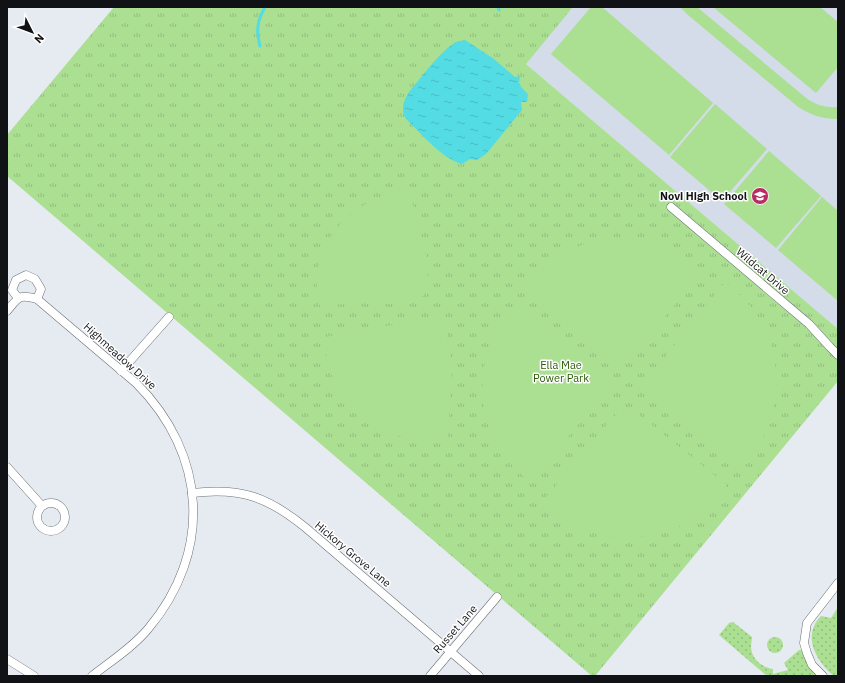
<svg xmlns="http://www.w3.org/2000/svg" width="845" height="683" viewBox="0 0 845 683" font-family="'IBM Plex Sans',sans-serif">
<defs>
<pattern id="grass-dots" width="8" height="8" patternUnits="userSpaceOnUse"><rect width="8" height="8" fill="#abdf92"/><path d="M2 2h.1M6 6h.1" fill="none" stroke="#92be7d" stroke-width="1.8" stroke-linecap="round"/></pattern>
<pattern id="park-tufts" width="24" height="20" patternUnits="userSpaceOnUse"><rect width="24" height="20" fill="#abdf92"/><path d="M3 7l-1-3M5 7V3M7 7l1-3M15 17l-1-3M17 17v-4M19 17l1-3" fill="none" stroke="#92be7d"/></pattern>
<pattern id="water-ripples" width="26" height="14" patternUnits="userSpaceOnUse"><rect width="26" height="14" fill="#53dce3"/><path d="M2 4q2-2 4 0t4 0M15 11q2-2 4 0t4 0" fill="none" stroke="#47bcc2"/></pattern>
</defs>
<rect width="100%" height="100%" fill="#e6eaf1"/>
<path fill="#d3dce8" d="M 573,7 L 838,7 L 838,329 L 525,63 Z"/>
<g fill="url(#grass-dots)">
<path d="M 838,607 L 838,676 L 834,676 C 817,662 801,636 821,616 L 831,618 Z"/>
<path d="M 733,622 L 752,637 C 752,640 751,643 751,647 C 752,660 762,667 773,669 L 773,674 L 788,670 L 784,663 L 799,650 L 801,650 C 807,659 809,668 816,676 L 767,676 L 719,635 L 729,623 Z"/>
<circle cx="775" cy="645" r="8"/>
</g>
<path fill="url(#park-tufts)" d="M 114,7 L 573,7 L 526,64 L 838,329 L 838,381 L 595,676 L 592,676 L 7,176 L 7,135 Z"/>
<g fill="#abdf92">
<path d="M 591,7 L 602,7 L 713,103 L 669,155 L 551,54 Z"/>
<path d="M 680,7 L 697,7 L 805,97 C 815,105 825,108 838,107 L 838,119 C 822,119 810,115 797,106 L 688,15 Z"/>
<path d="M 713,7 L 820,7 L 838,22 L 838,67 L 816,93 Z"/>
<path d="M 715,104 L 767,149 L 722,201 L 670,157 Z"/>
<path d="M 769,151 L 821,196 L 776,248 L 724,204 Z"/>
<path d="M 409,190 L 427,259 L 428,290 L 420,299 L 393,304 L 377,303 L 319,305 C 307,245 350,197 409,190 Z"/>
<path d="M 822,197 L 838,211 L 838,301 L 778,250 Z"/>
<path d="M 624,238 C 656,242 679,249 703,271 L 626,364 L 619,365 L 523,289 C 551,254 580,240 624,238 Z"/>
<path d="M 725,282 C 738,293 750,304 759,318 C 782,354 781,404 761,441 C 756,451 749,460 741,468 L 646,388 L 646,381 Z"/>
<path d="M 517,301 L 609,381 L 609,388 L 530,482 C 518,472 506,460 497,446 C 477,410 478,365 497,328 C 502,318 510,310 517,301 Z"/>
<path d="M 437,320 L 446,329 L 452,365 L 448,438 C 444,439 440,442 436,443 C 428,445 417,441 409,439 C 374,430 347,407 331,374 C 326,363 326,350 325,337 L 392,325 L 400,322 Z"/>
<path d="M 622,407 L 629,407 L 727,485 C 717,498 706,510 692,519 C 656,543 605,543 568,523 C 558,517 550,510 541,503 Z"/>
</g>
<path fill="url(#water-ripples)" d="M 465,40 L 494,59 L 515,77 L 520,76 L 519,83 L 522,88 L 528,94 L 527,102 L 521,102 L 522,110 L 486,154 L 477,160 L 470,159 L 462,164 C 441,158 422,134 406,119 C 400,110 404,100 409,92 C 420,79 439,53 453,44 C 456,41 461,41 465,40 Z"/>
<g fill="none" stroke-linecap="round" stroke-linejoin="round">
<g stroke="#53dce3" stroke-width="3">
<path d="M 498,7 L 499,10"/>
<path d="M 260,46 C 256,31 257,21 265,7"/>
</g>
<g stroke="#6c7176" stroke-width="9">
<g id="street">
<path d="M 671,207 L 809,324 L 830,347 L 838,355"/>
<path d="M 18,298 L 12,290 L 16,280 L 26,275 L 35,279 L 41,289 L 37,299"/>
<path d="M 7,311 C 19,297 18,294 37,299 L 136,383 C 207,454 213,552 148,629 C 132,648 111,661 92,676"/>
<path d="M 121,371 L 169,317"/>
<path d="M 7,467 L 42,506"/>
<path d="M 192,493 C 241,487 268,497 306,528 L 479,676"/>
<circle cx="51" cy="517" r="14"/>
<path d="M 7,659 L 34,676"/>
<path d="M 430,676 L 497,597"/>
<path d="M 823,676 L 812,665 L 807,653 L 804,643 L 807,623 L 838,583"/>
</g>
</g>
<use href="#street" stroke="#fff" stroke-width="8"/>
</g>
<defs>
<g id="school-disc" transform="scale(0.9)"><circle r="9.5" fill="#b82c62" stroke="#fff"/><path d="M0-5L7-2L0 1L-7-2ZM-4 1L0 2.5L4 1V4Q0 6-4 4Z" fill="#fff"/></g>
</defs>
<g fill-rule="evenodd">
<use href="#school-disc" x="760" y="196"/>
</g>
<g text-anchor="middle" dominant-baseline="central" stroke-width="3" stroke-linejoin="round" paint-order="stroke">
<g font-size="11" font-weight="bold" fill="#111215" stroke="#fff" text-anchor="end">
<text x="747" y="196">Novi High School</text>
</g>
<g font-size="11" fill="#111215" stroke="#fff">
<text transform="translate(763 271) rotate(40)">Wildcat Drive</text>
<text transform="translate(120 356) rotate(42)">Highmeadow Drive</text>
<text transform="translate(353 554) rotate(40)">Hickory Grove Lane</text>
<text transform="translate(455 629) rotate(-49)">Russet Lane</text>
</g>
<g font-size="11" fill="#2b5908" stroke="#fff">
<text x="561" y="365">Ella Mae<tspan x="561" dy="13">Power Park</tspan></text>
</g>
</g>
<rect width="845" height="683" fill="none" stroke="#111215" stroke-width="16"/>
<g transform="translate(32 32) rotate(132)" stroke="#ffffff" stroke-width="3" paint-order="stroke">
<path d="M0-3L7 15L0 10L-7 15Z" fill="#111215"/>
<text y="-6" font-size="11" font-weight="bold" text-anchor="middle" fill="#111215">N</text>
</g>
</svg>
